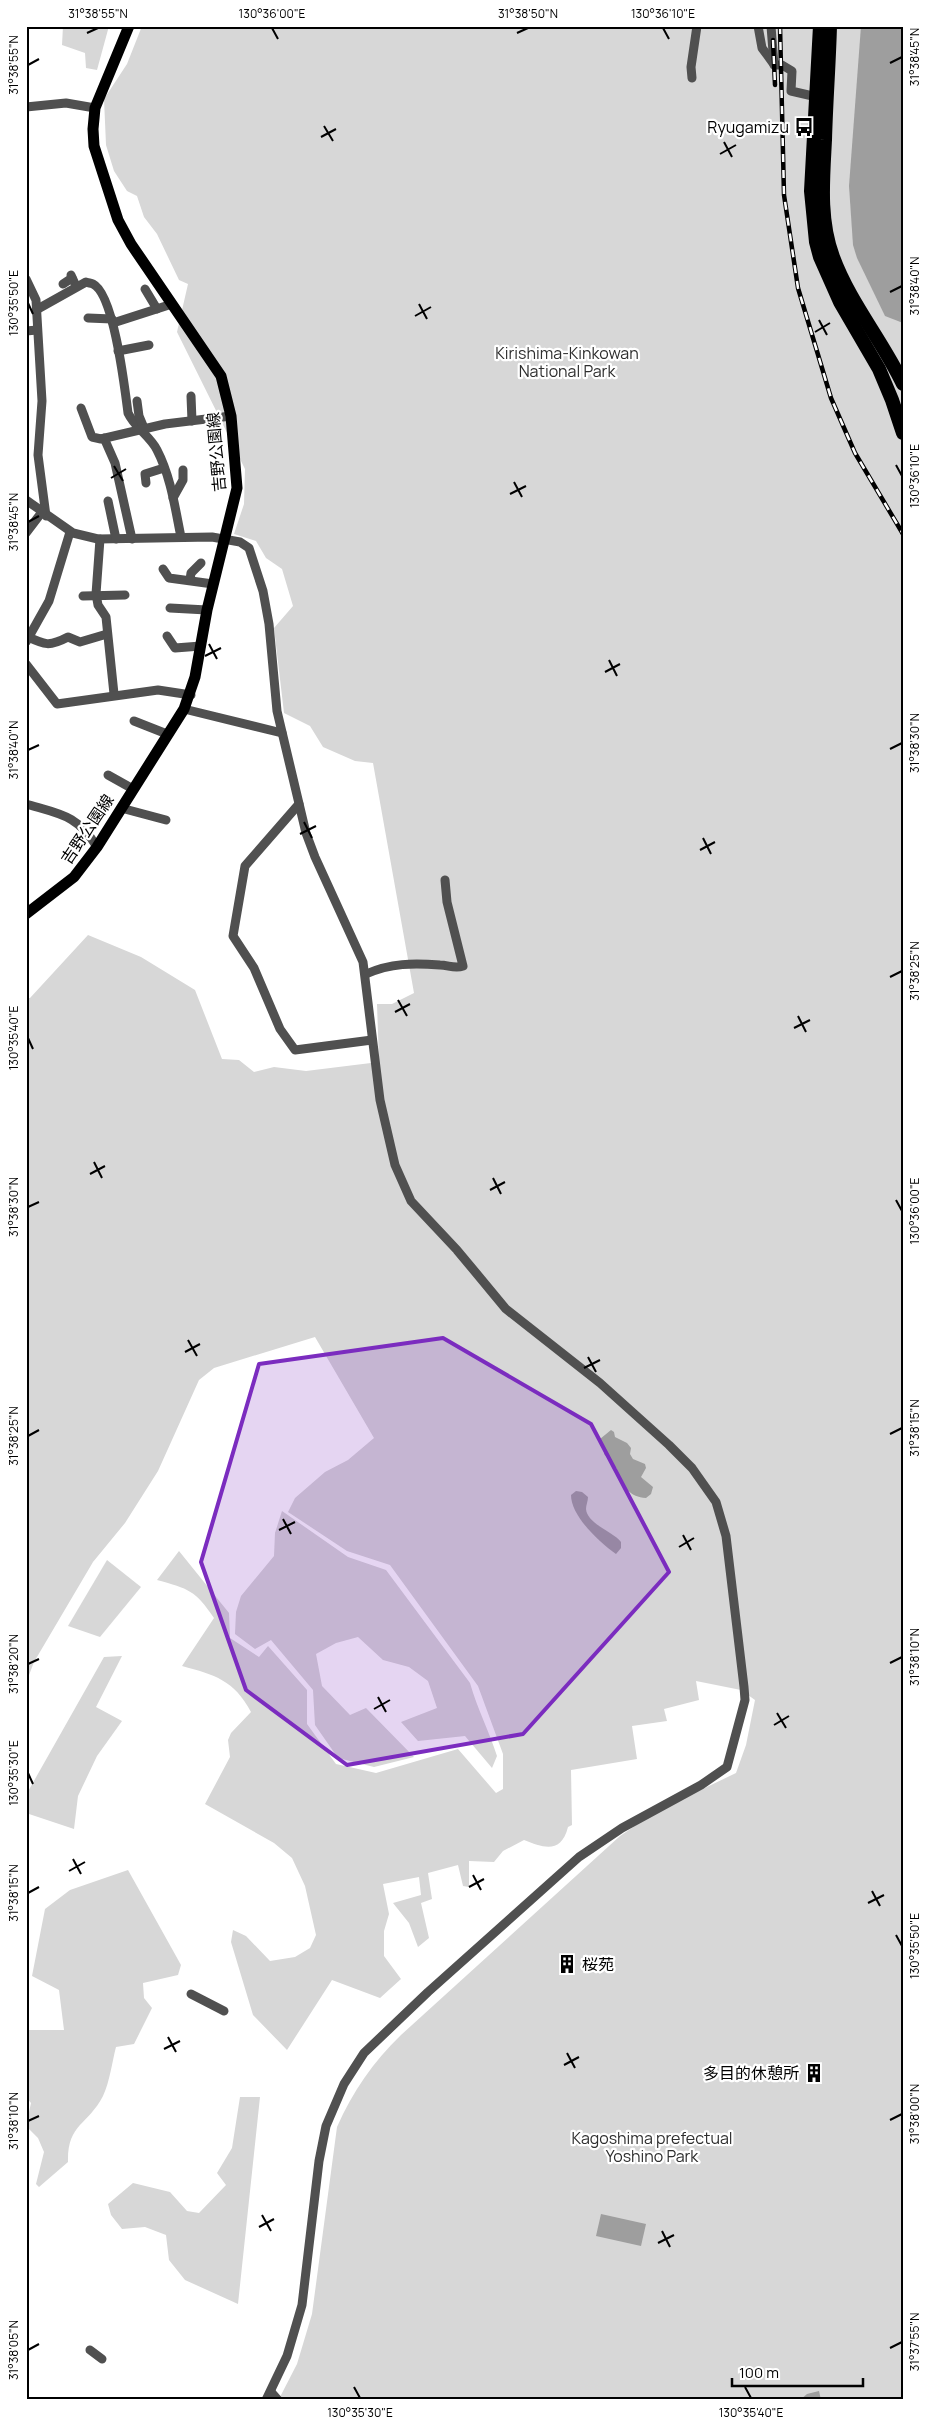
<svg xmlns="http://www.w3.org/2000/svg" width="929" height="2426" viewBox="0 0 929 2426" font-family="Manrope,'Noto Sans JP',sans-serif">
<rect width="100%" height="100%" fill="#fff"/>
<g fill="#d7d7d7">
<path d="M 63,26 L 109,26 L 97,70 L 86,68 L 85,53 L 62,45 Z"/>
<path d="M 142,26 L 903,26 L 903,2400 L 285,2400 L 280,2397 L 297,2364 L 312,2314 L 337,2127 C 353,2091 373,2062 401,2035 L 620,1836 L 657,1811 L 736,1773 L 746,1745 L 755,1700 L 741,1690 L 696,1681 L 699,1700 L 664,1709 L 667,1721 L 632,1726 L 637,1759 L 571,1770 L 572,1825 L 568,1827 C 561,1854 544,1848 524,1840 L 503,1851 L 494,1862 L 469,1861 L 469,1887 L 463,1886 L 458,1865 L 428,1873 L 432,1899 L 421,1903 L 429,1938 L 418,1947 L 409,1923 L 393,1903 L 421,1895 L 419,1877 L 383,1884 L 389,1914 L 384,1931 L 384,1956 L 401,1979 L 380,1998 L 332,1980 L 287,2050 L 253,2015 L 231,1942 L 233,1930 L 246,1936 L 270,1961 L 295,1957 L 310,1948 L 316,1935 L 305,1886 L 292,1858 L 274,1843 L 205,1804 L 230,1757 L 228,1740 L 231,1733 L 251,1712 C 234,1680 215,1675 182,1666 L 214,1618 C 195,1590 189,1589 157,1580 L 179,1551 L 229,1613 L 230,1638 L 259,1657 L 268,1646 L 307,1690 L 307,1724 L 336,1764 L 376,1773 L 458,1749 L 496,1793 L 503,1789 L 503,1754 L 478,1686 L 390,1565 L 347,1551 L 288,1512 L 295,1498 L 325,1472 L 348,1460 L 374,1438 L 315,1337 L 214,1368 L 199,1380 L 158,1471 L 125,1523 L 93,1562 L 34,1662 L 26,1683 L 26,998 L 30,998 L 88,935 L 141,957 L 195,990 L 222,1059 L 239,1060 L 254,1072 L 274,1067 L 306,1071 L 379,1062 L 377,1004 L 392,1004 L 414,993 L 373,763 L 355,761 L 323,747 L 310,726 L 284,713 L 274,628 L 293,606 L 282,569 L 266,558 L 256,541 L 234,534 L 244,504 L 245,469 L 177,332 L 188,284 L 179,280 L 157,234 L 144,217 L 137,196 L 127,191 L 114,171 L 106,145 L 104,99 L 127,64 Z"/>
<path d="M 282,1511 L 348,1557 L 386,1570 L 470,1683 C 477,1708 489,1731 497,1756 L 492,1768 L 465,1736 L 418,1741 L 401,1722 L 437,1708 L 428,1681 L 409,1667 L 383,1660 L 358,1637 L 336,1643 L 316,1654 L 322,1686 L 350,1715 L 366,1708 L 414,1757 L 374,1767 L 338,1758 L 315,1725 L 313,1690 L 271,1640 L 255,1649 L 235,1634 L 236,1612 L 241,1596 L 274,1556 L 275,1533 Z"/>
<path d="M 107,1560 L 141,1587 L 100,1637 L 68,1626 Z"/>
<path d="M 122,1656 L 96,1707 L 122,1721 L 97,1756 L 78,1796 L 74,1829 L 26,1813 L 26,1795 L 104,1657 Z"/>
<path d="M 128,1870 L 181,1965 L 178,1975 L 143,1983 L 144,1998 L 152,2008 L 134,2044 L 116,2047 C 112,2062 110,2081 103,2096 C 88,2125 67,2124 68,2162 L 39,2187 L 36,2184 L 44,2152 L 38,2138 L 26,2126 L 31,2103 L 26,2097 L 26,2030 L 64,2030 L 59,1990 L 32,1976 L 45,1909 L 70,1890 Z"/>
<path d="M 240,2097 L 260,2097 L 238,2304 L 185,2280 L 169,2260 L 166,2235 L 145,2227 L 122,2229 L 111,2215 L 108,2204 L 133,2183 L 170,2192 L 187,2211 L 199,2213 L 226,2185 L 217,2173 L 232,2148 Z"/>
</g>
<g fill="#9e9e9e">
<path d="M 861,26 L 903,26 L 903,323 L 885,316 L 857,258 L 853,245 L 849,186 Z"/>
<path d="M 611,1430 L 614,1432 L 615,1437 L 627,1443 L 631,1448 L 630,1454 L 633,1459 L 645,1464 L 646,1468 L 641,1477 L 653,1487 L 651,1494 L 646,1498 C 630,1497 624,1487 616,1475 L 617,1469 L 604,1454 L 605,1449 L 600,1439 Z"/>
<path d="M 576,1491 L 582,1492 L 588,1497 C 588,1501 586,1505 586,1509 C 587,1524 614,1532 621,1542 L 621,1548 L 616,1554 C 599,1542 571,1516 571,1495 Z"/>
<path d="M 601,2214 L 646,2224 L 641,2246 L 596,2236 Z"/>
<path d="M 819,2391 L 821,2400 L 800,2400 L 807,2394 Z"/>
</g>
<g fill="none" stroke-linecap="round" stroke-linejoin="round">
<g stroke="#505050" stroke-width="9">
<path d="M 758,26 L 762,48 L 773,63"/>
<path d="M 771,26 L 774,65 L 782,65 L 792,71 L 791,91 L 817,97"/>
<path d="M 692,78 L 691,67 L 697,26"/>
<path d="M 26,107 L 66,103 L 95,108"/>
<path d="M 71,275 L 76,286"/>
<path d="M 26,279 L 36,300 L 42,401 L 38,455 L 46,516"/>
<path d="M 63,284 L 72,278"/>
<path d="M 145,289 L 157,309"/>
<path d="M 36,310 L 86,282 C 88,283 91,283 93,284 C 114,294 125,390 128,413 C 135,428 150,436 157,450 C 171,477 175,508 181,537"/>
<path d="M 88,318 L 112,319"/>
<path d="M 113,323 L 172,304"/>
<path d="M 26,331 L 37,330"/>
<path d="M 118,351 L 149,345"/>
<path d="M 191,396 L 192,421"/>
<path d="M 137,401 L 139,416 L 144,428"/>
<path d="M 81,408 L 92,437 L 101,439 L 165,424 L 231,416"/>
<path d="M 104,438 L 115,463 L 132,539"/>
<path d="M 146,483 L 145,474 L 164,468"/>
<path d="M 173,498 L 183,480 L 183,470"/>
<path d="M 26,500 L 73,533 L 98,539 L 212,537 L 240,542 L 249,548 L 263,591 L 269,624 L 277,711 L 306,833 L 315,857 L 363,962 L 380,1100 L 395,1165 L 411,1201 L 457,1250 L 506,1309 L 600,1383 L 669,1445 L 692,1468 L 716,1502 L 726,1536 L 744,1687 L 745,1700 L 727,1767 L 701,1785 L 622,1828 L 579,1857 L 428,1992 L 364,2053 L 344,2084 L 326,2126 L 319,2161 L 302,2305 L 287,2356 L 266,2400"/>
<path d="M 108,501 L 116,539"/>
<path d="M 26,533 L 42,512"/>
<path d="M 100,539 L 96,594 L 98,605 L 106,617 L 114,694"/>
<path d="M 163,569 L 169,578 L 213,584"/>
<path d="M 190,580 L 191,573 L 201,563"/>
<path d="M 83,596 L 125,595"/>
<path d="M 170,608 L 207,610"/>
<path d="M 26,636 C 45,645 49,647 68,637 L 80,642 L 107,634"/>
<path d="M 167,636 L 175,648 L 201,646"/>
<path d="M 26,642 L 49,601 L 70,532"/>
<path d="M 26,664 L 57,704 L 158,690 L 191,695"/>
<path d="M 184,709 L 282,733"/>
<path d="M 134,721 L 167,734"/>
<path d="M 108,775 L 133,789"/>
<path d="M 26,804 C 60,814 78,815 97,847"/>
<path d="M 299,804 L 245,866 L 233,936 L 254,968 L 280,1029 L 295,1050 L 372,1040"/>
<path d="M 121,808 L 166,820"/>
<path d="M 366,974 C 391,963 413,963 440,965 C 448,965 455,969 463,966 L 447,902 L 445,880"/>
<path d="M 191,1994 L 224,2011"/>
<path d="M 90,2350 L 102,2359"/>
<path d="M 271,2392 L 278,2400"/>
</g>
<path stroke="#000" stroke-width="11" d="M 26,914 L 74,877 L 97,847 L 184,709 L 195,677 L 207,610 L 237,488 L 231,416 L 221,376 L 131,244 L 118,220 L 94,146 L 93,129 L 95,108 L 129,26"/>
<g stroke="#000" stroke-width="14">
<path d="M 820,26 L 811,191 L 816,242 L 820,257 L 840,302 L 879,369 L 892,400 L 903,433"/>
<path d="M 830,26 C 829,64 826,102 825,140 C 823,179 819,220 833,257 C 850,303 882,340 903,384"/>
</g>
<g stroke="#000" stroke-width="4.5">
<g id="rail">
<path d="M 780,26 L 784,195 L 798,288 L 831,398 L 855,453 L 903,534"/>
<path d="M 773,40 L 775,85"/>
</g>
</g>
<use href="#rail" stroke="#fff" stroke-width="2.5" stroke-dasharray="8" stroke-linecap="butt"/>
</g>
<path fill="#7b2cbf" fill-opacity="0.2" stroke="#7b2cbf" stroke-width="4" stroke-linejoin="round" d="M 443,1338 L 591,1424 L 669,1572 L 523,1734 L 347,1765 L 246,1690 L 201,1562 L 259,1364 Z"/>
<path fill="none" stroke="#000" stroke-width="2" d="M 272,28 L 278,39M 663,28 L 669,39M 87,33 L 98,28M 517,33 L 528,28M 890,63 L 902,57M 28,65 L 39,59M 324,126 L 333,141M 321,137 L 336,129M 724,142 L 732,157M 720,154 L 736,145M 890,292 L 902,286M 28,303 L 33,314M 419,304 L 427,319M 415,316 L 431,307M 819,320 L 827,335M 815,332 L 830,323M 896,465 L 902,476M 114,466 L 123,481M 111,478 L 126,469M 514,482 L 522,497M 510,494 L 526,486M 28,522 L 39,516M 209,644 L 217,659M 205,656 L 221,648M 609,660 L 617,676M 605,672 L 620,664M 890,749 L 902,743M 28,750 L 39,745M 304,822 L 312,838M 300,834 L 316,826M 703,838 L 711,854M 700,850 L 715,842M 890,977 L 902,971M 398,1000 L 407,1016M 395,1012 L 410,1004M 798,1016 L 806,1032M 794,1028 L 810,1020M 28,1038 L 33,1049M 94,1162 L 102,1178M 90,1174 L 105,1166M 493,1178 L 501,1194M 490,1190 L 505,1182M 896,1200 L 902,1211M 28,1207 L 39,1202M 188,1340 L 197,1356M 185,1352 L 200,1344M 588,1357 L 596,1372M 584,1368 L 600,1360M 890,1434 L 902,1428M 28,1436 L 39,1430M 283,1519 L 291,1534M 279,1530 L 295,1522M 683,1535 L 691,1550M 679,1547 L 694,1538M 890,1663 L 902,1657M 28,1664 L 39,1659M 378,1697 L 386,1712M 374,1709 L 390,1700M 777,1713 L 786,1728M 774,1725 L 789,1716M 28,1773 L 33,1784M 73,1859 L 81,1874M 69,1871 L 85,1862M 473,1875 L 481,1890M 469,1887 L 484,1879M 872,1891 L 880,1906M 28,1893 L 39,1887M 868,1903 L 884,1895M 896,1935 L 902,1946M 168,2037 L 176,2052M 164,2049 L 180,2041M 567,2053 L 575,2068M 564,2065 L 579,2057M 890,2120 L 902,2114M 28,2121 L 39,2116M 262,2215 L 271,2231M 259,2227 L 274,2219M 662,2231 L 670,2247M 658,2243 L 674,2235M 890,2348 L 902,2342M 28,2350 L 39,2344M 354,2387 L 360,2398M 745,2387 L 751,2398"/>
<defs>
<g id="bus-bare" transform="scale(1.5)"><path d="M-5-6H5V4H4V6H2V4H-2V6H-4V4H-5ZM-3.5-4V0h7V-4ZM-3.5 1.2v1.5H-2V1.2ZM2 1.2v1.5H3.5V1.2Z" fill="#000" stroke="#fff" stroke-width="2.5" paint-order="stroke"/></g>
<g id="building-bare" transform="scale(1.5)"><path d="M-4-6H4V6H1V3H-1V6H-4ZM-2.5-4.3h1.7v1.8h-1.7ZM.8-4.3h1.7v1.8H.8ZM-2.5-1h1.7V.8h-1.7ZM.8-1h1.7V.8H.8Z" fill="#000" stroke="#fff" stroke-width="2.5" paint-order="stroke"/></g>
</defs>
<g fill-rule="evenodd">
<use href="#bus-bare" x="804" y="127"/>
<use href="#building-bare" x="567" y="1964"/>
<use href="#building-bare" x="814" y="2073"/>
</g>
<g text-anchor="middle" dominant-baseline="central" stroke-width="4.5" stroke-linejoin="round" paint-order="stroke">
<g font-size="16" fill="#000" stroke="#fff" text-anchor="end">
<text x="789" y="127">Ryugamizu</text>
<text x="582" y="1964" text-anchor="start">桜苑</text>
<text x="799" y="2073">多目的休憩所</text>
</g>
<g font-size="16" fill="#2e2e2e" stroke="#fff">
<text x="567" y="353">Kirishima-Kinkowan<tspan x="567" dy="18">National Park</tspan></text>
<text x="652" y="2138">Kagoshima prefectual<tspan x="652" dy="18">Yoshino Park</tspan></text>
</g>
<g font-size="16" fill="#000" stroke="#fff">
<text transform="translate(216 452) rotate(-95)">吉野公園線</text>
<text transform="translate(87 829) rotate(-56)">吉野公園線</text>
</g>
</g>
<rect width="929" height="2426" fill="none" stroke="#ffffff" stroke-width="55"/>
<path d="M732 2378v8h131v-8" fill="none" stroke="#000000" stroke-width="2.5"/>
<text x="739" y="2378" font-size="15" fill="#000000" stroke="#ffffff" stroke-width="4" paint-order="stroke">100 m</text>
<rect x="28" y="28" width="874" height="2370" fill="none" stroke="#000" stroke-width="2"/>
<g font-size="12" text-anchor="middle" fill="#000">
<text x="98" y="18">31°38'55"N</text>
<text x="272" y="18">130°36'00"E</text>
<text x="528" y="18">31°38'50"N</text>
<text x="663" y="18">130°36'10"E</text>
<text transform="translate(915 57) rotate(-90)" y="4">31°38'45"N</text>
<text transform="translate(14 65) rotate(-90)" y="4">31°38'55"N</text>
<text transform="translate(915 286) rotate(-90)" y="4">31°38'40"N</text>
<text transform="translate(14 303) rotate(-90)" y="4">130°35'50"E</text>
<text transform="translate(915 476) rotate(-90)" y="4">130°36'10"E</text>
<text transform="translate(14 522) rotate(-90)" y="4">31°38'45"N</text>
<text transform="translate(915 743) rotate(-90)" y="4">31°38'30"N</text>
<text transform="translate(14 750) rotate(-90)" y="4">31°38'40"N</text>
<text transform="translate(915 971) rotate(-90)" y="4">31°38'25"N</text>
<text transform="translate(14 1038) rotate(-90)" y="4">130°35'40"E</text>
<text transform="translate(14 1207) rotate(-90)" y="4">31°38'30"N</text>
<text transform="translate(915 1211) rotate(-90)" y="4">130°36'00"E</text>
<text transform="translate(915 1428) rotate(-90)" y="4">31°38'15"N</text>
<text transform="translate(14 1436) rotate(-90)" y="4">31°38'25"N</text>
<text transform="translate(915 1657) rotate(-90)" y="4">31°38'10"N</text>
<text transform="translate(14 1664) rotate(-90)" y="4">31°38'20"N</text>
<text transform="translate(14 1773) rotate(-90)" y="4">130°35'30"E</text>
<text transform="translate(14 1893) rotate(-90)" y="4">31°38'15"N</text>
<text transform="translate(915 1946) rotate(-90)" y="4">130°35'50"E</text>
<text transform="translate(915 2114) rotate(-90)" y="4">31°38'00"N</text>
<text transform="translate(14 2121) rotate(-90)" y="4">31°38'10"N</text>
<text transform="translate(915 2342) rotate(-90)" y="4">31°37'55"N</text>
<text transform="translate(14 2350) rotate(-90)" y="4">31°38'05"N</text>
<text x="360" y="2417">130°35'30"E</text>
<text x="751" y="2417">130°35'40"E</text>
</g>
</svg>
